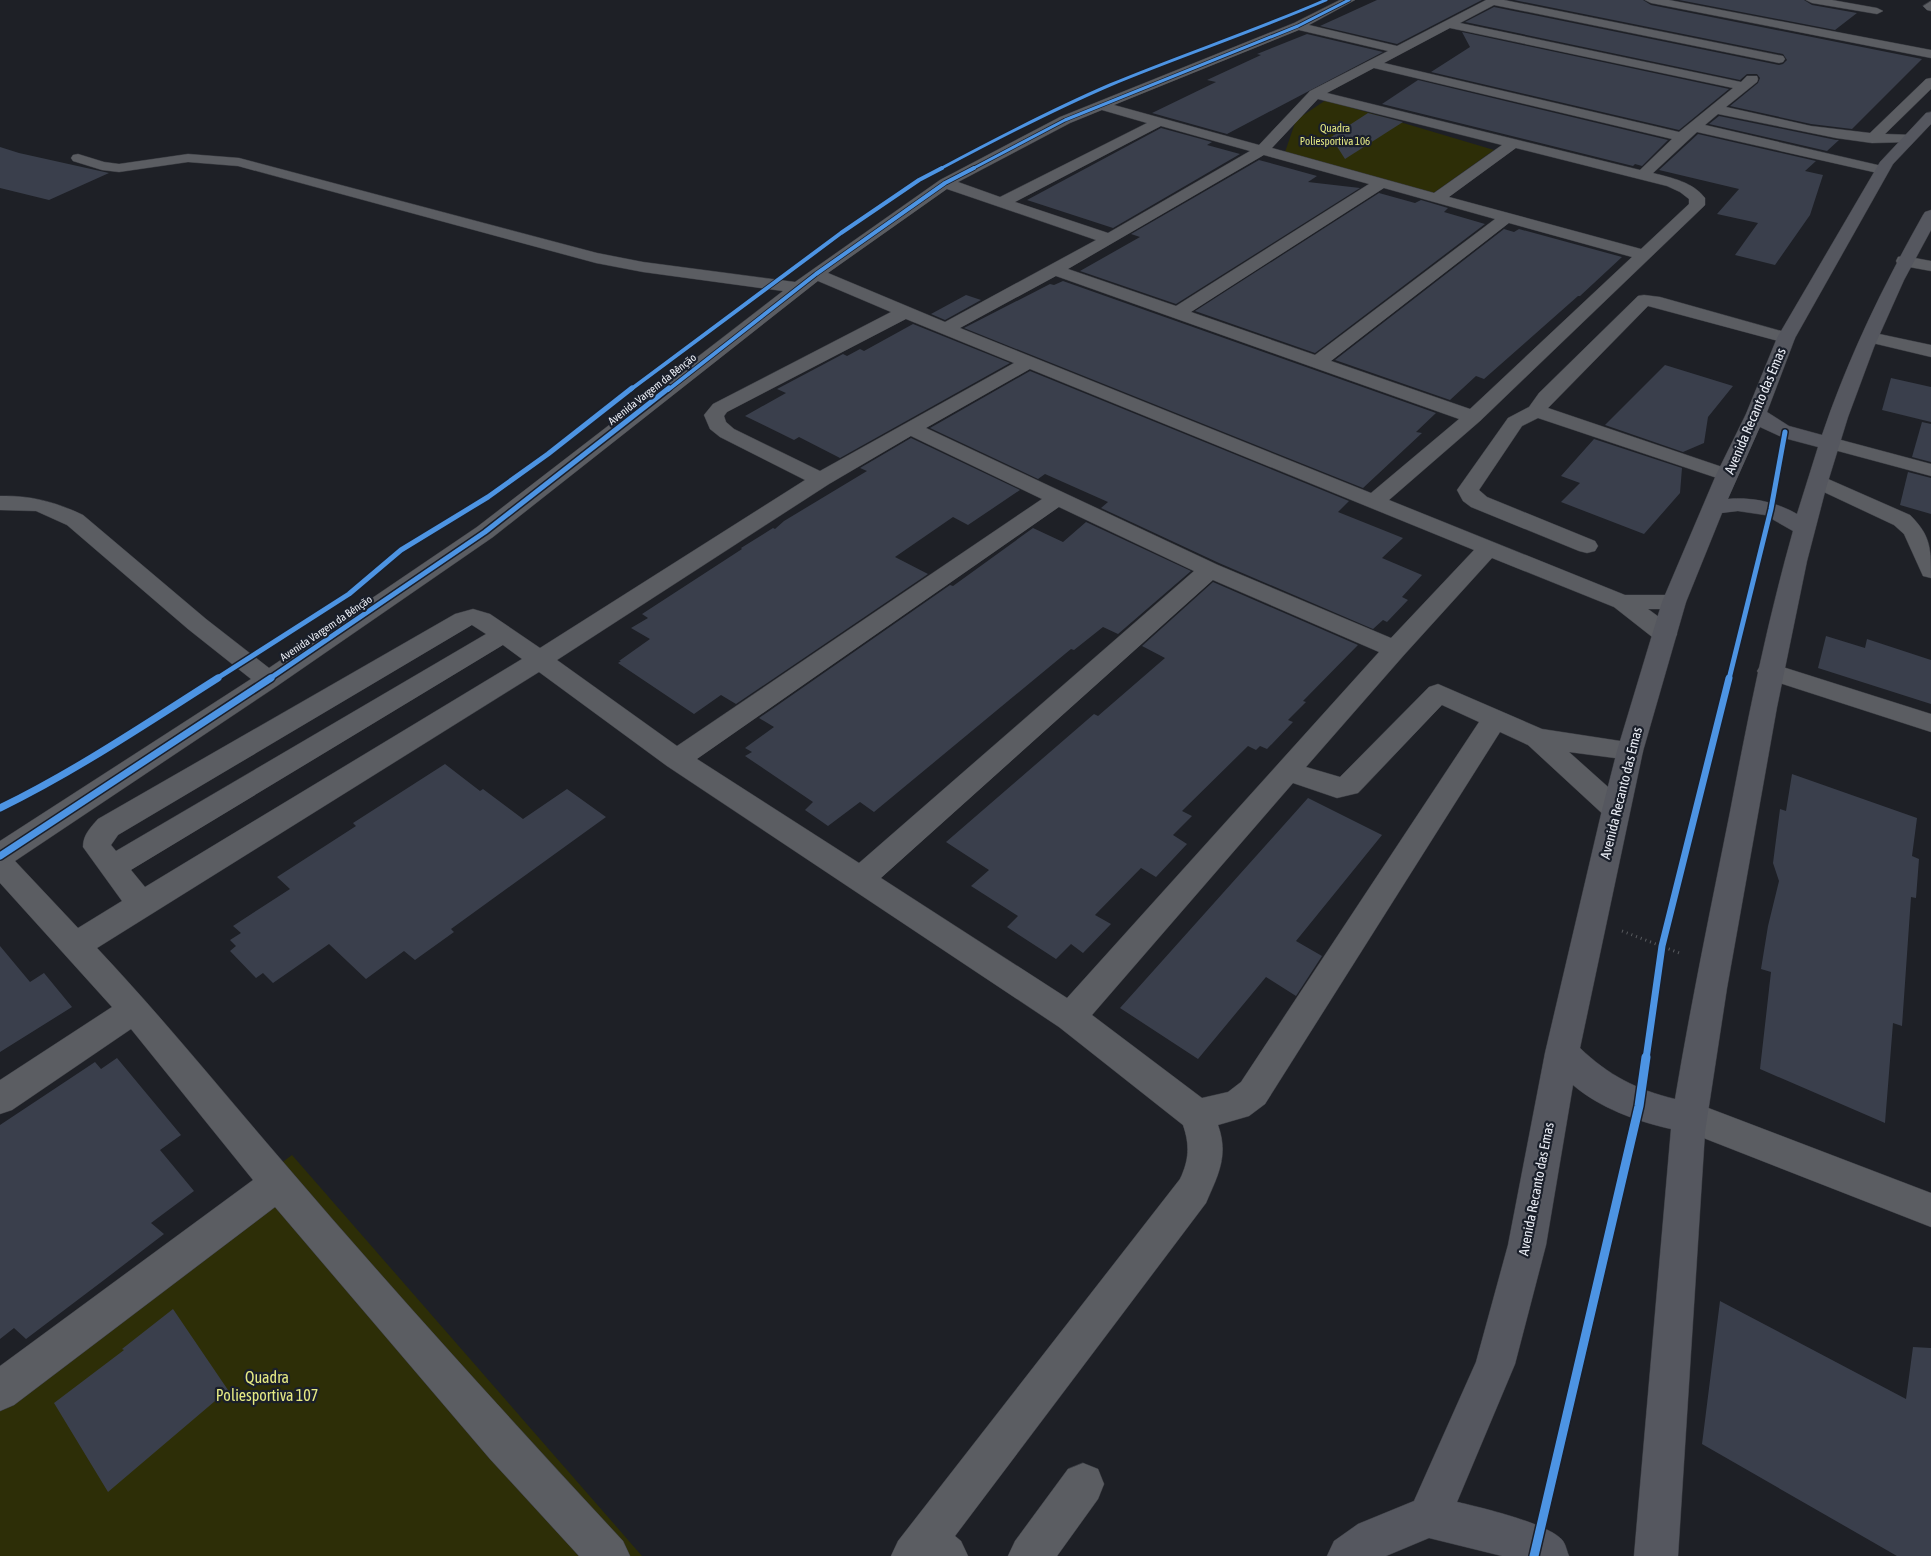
<svg xmlns="http://www.w3.org/2000/svg" width="1931" height="1556" viewBox="0 0 1931 1556" font-family="'Asap Condensed',sans-serif">
<rect width="100%" height="100%" fill="#1e2026"/>
<g fill="#2d2e07">
<path d="M 1326,100 L 1494,150 L 1432,194 L 1285,152 L 1296,120 Z"/>
<path d="M 292,1155 L 642,1556 L 0,1556 L 0,1373 Z"/>
</g>
<g fill="#3a3f4c">
<path d="M 1377,0 L 1482,0 L 1397,44 L 1320,26 Z"/>
<path d="M 1514,0 L 1643,0 L 1651,5 L 1922,59 L 1852,129 L 1811,124 L 1730,106 L 1758,83 L 1760,78 L 1757,74 L 1747,74 L 1740,80 L 1465,22 L 1494,7 L 1779,65 L 1783,64 L 1787,60 L 1783,54 Z"/>
<path d="M 1679,0 L 1804,0 L 1812,5 L 1857,13 L 1835,30 Z"/>
<path d="M 1462,32 L 1729,89 L 1679,130 L 1431,72 L 1470,47 Z"/>
<path d="M 1307,34 L 1383,52 L 1227,134 L 1152,113 L 1216,82 L 1207,80 L 1261,55 L 1257,54 Z"/>
<path d="M 1418,80 L 1668,140 L 1642,166 L 1635,164 L 1633,166 L 1382,104 Z"/>
<path d="M 1368,113 L 1403,122 L 1345,159 L 1331,137 Z"/>
<path d="M 1719,116 L 1836,140 L 1839,140 L 1827,151 L 1709,124 Z"/>
<path d="M 1161,128 L 1212,142 L 1207,145 L 1240,154 L 1113,228 L 1027,200 Z"/>
<path d="M 1698,134 L 1816,161 L 1805,171 L 1823,175 L 1810,215 L 1775,265 L 1735,255 L 1758,223 L 1717,214 L 1739,189 L 1659,170 Z"/>
<path d="M 0,147 L 19,153 L 109,173 L 49,200 L 0,188 Z"/>
<path d="M 1259,160 L 1317,176 L 1308,182 L 1360,188 L 1176,304 L 1080,271 L 1140,237 L 1131,234 Z"/>
<path d="M 1379,193 L 1415,203 L 1421,200 L 1448,208 L 1444,212 L 1485,224 L 1315,353 L 1195,311 Z"/>
<path d="M 1504,229 L 1514,232 L 1519,229 L 1622,257 L 1580,296 L 1578,296 L 1484,379 L 1476,376 L 1450,400 L 1335,360 Z"/>
<path d="M 1063,281 L 1436,413 L 1416,432 L 1422,433 L 1363,488 L 964,328 L 1050,284 L 1054,285 Z"/>
<path d="M 966,295 L 981,300 L 945,320 L 931,314 Z"/>
<path d="M 913,324 L 1010,363 L 840,458 L 799,437 L 794,440 L 745,416 L 786,393 L 777,389 L 843,354 L 847,356 L 860,349 L 864,351 Z"/>
<path d="M 1665,365 L 1733,386 L 1708,417 L 1704,443 L 1683,452 L 1605,425 Z"/>
<path d="M 1030,371 L 1349,501 L 1338,512 L 1403,538 L 1382,558 L 1422,575 L 1402,597 L 1408,600 L 1387,622 L 1383,620 L 1373,629 L 1219,563 L 1101,508 L 1108,502 L 1045,474 L 1038,479 L 930,428 Z"/>
<path d="M 1891,378 L 1931,387 L 1931,422 L 1882,410 Z"/>
<path d="M 1922,422 L 1931,424 L 1931,462 L 1912,457 Z"/>
<path d="M 911,438 L 1020,490 L 968,525 L 953,517 L 895,557 L 928,574 L 736,704 L 721,695 L 694,714 L 618,663 L 621,661 L 619,661 L 650,639 L 631,628 L 648,618 L 642,614 L 742,549 L 741,548 L 773,528 L 775,529 L 784,521 L 867,471 L 860,468 Z"/>
<path d="M 1594,439 L 1682,468 L 1680,493 L 1644,534 L 1561,502 L 1580,483 L 1561,476 Z"/>
<path d="M 1908,472 L 1931,478 L 1931,514 L 1900,505 Z"/>
<path d="M 1086,522 L 1191,571 L 1118,634 L 1103,627 L 1074,650 L 1071,649 L 874,812 L 860,802 L 828,826 L 805,810 L 813,802 L 745,756 L 752,752 L 745,748 L 774,727 L 759,718 L 950,585 L 953,586 L 1033,528 L 1063,542 Z"/>
<path d="M 1213,582 L 1358,645 L 1303,701 L 1306,702 L 1288,720 L 1293,722 L 1267,749 L 1260,746 L 1256,750 L 1248,746 L 1182,811 L 1192,816 L 1173,835 L 1187,844 L 1156,877 L 1141,868 L 1095,915 L 1111,924 L 1083,953 L 1071,944 L 1056,959 L 1007,927 L 1018,916 L 971,886 L 989,870 L 946,842 L 1094,714 L 1098,716 L 1165,658 L 1142,646 Z"/>
<path d="M 1826,636 L 1865,648 L 1867,639 L 1931,660 L 1931,704 L 1818,668 Z"/>
<path d="M 445,764 L 480,791 L 483,789 L 523,819 L 567,789 L 606,817 L 451,929 L 454,932 L 415,960 L 404,951 L 366,979 L 329,944 L 273,983 L 263,973 L 256,978 L 230,951 L 236,946 L 230,940 L 241,933 L 233,926 L 290,889 L 277,877 L 356,826 L 353,823 Z"/>
<path d="M 1792,774 L 1917,818 L 1912,856 L 1919,859 L 1916,898 L 1911,897 L 1902,1026 L 1893,1023 L 1885,1123 L 1760,1069 L 1771,972 L 1761,969 L 1768,926 L 1779,881 L 1773,863 L 1780,809 L 1786,811 Z"/>
<path d="M 1308,798 L 1382,835 L 1296,941 L 1322,956 L 1296,996 L 1266,977 L 1198,1059 L 1120,1008 Z"/>
<path d="M 0,946 L 30,982 L 44,973 L 72,1007 L 0,1052 Z"/>
<path d="M 117,1058 L 181,1135 L 160,1150 L 194,1191 L 151,1223 L 164,1234 L 104,1280 L 26,1339 L 14,1328 L 0,1339 L 0,1125 L 95,1062 L 101,1069 Z"/>
<path d="M 1720,1301 L 1906,1399 L 1913,1347 L 1931,1348 L 1931,1556 L 1897,1556 L 1702,1444 Z"/>
<path d="M 173,1309 L 228,1390 L 108,1492 L 54,1403 L 124,1350 L 122,1349 Z"/>
</g>
<g fill="none" stroke-linecap="round" stroke-linejoin="round">
<g stroke="#393b41" stroke-width="1">
<g id="minor">
<path d="M 1340,0 L 1355,0 L 1309,25 L 1397,46 L 1486,0 L 1504,0 L 1783,56 L 1785,59 L 1783,62 L 1779,63 L 1494,5 L 1460,23 L 1741,82 L 1747,76 L 1757,76 L 1758,79 L 1757,82 L 1726,107 L 1811,126 L 1870,133 L 1926,79 L 1931,78 L 1931,89 L 1885,134 L 1914,135 L 1916,138 L 1914,141 L 1909,142 L 1872,143 L 1836,138 L 1718,114 L 1705,125 L 1882,166 L 1887,167 L 1889,170 L 1887,173 L 1882,174 L 1697,132 L 1653,173 C 1672,178 1693,182 1705,198 L 1705,205 L 1702,208 L 1480,421 L 1389,500 L 1625,595 L 1674,595 L 1682,597 L 1686,602 L 1682,607 L 1674,609 L 1648,609 L 1674,628 L 1677,634 L 1674,640 L 1665,642 L 1656,640 L 1614,607 L 1492,558 L 1404,655 L 1306,767 L 1340,777 L 1429,687 L 1438,684 L 1542,729 L 1640,744 L 1643,751 L 1640,758 L 1630,760 L 1569,752 L 1626,803 L 1630,810 L 1626,817 L 1616,820 L 1606,817 L 1528,745 L 1500,732 L 1265,1104 L 1249,1116 L 1218,1125 C 1229,1156 1218,1175 1206,1203 L 955,1536 L 961,1541 L 968,1556 L 891,1556 L 898,1541 L 1180,1179 C 1189,1160 1190,1145 1183,1125 L 1059,1027 L 667,766 L 539,672 L 97,948 C 164,1019 226,1096 290,1170 C 398,1296 510,1419 623,1541 L 630,1556 L 579,1556 L 490,1459 L 275,1207 L 14,1405 L 0,1411 L 0,1366 L 253,1180 L 131,1029 L 12,1110 L 0,1114 L 0,1080 L 112,1007 L 0,883 L 0,841 L 251,679 L 188,629 L 67,525 L 36,511 L 0,510 L 0,496 C 30,495 56,502 83,515 L 206,619 L 269,668 L 477,527 L 783,291 L 643,272 L 596,263 L 238,166 L 188,162 L 119,172 L 102,170 L 73,161 L 71,158 L 73,155 L 78,154 L 104,162 L 119,164 L 188,154 L 239,158 L 597,253 L 643,262 L 795,282 L 940,180 L 1060,117 L 1294,23 ZM 1450,28 L 1733,88 L 1679,132 L 1384,63 ZM 1299,30 L 1388,51 L 1310,91 L 1259,145 L 1114,105 ZM 1374,68 L 1672,139 L 1640,170 L 1327,93 ZM 1318,99 L 1502,145 L 1434,193 L 1272,148 ZM 1102,110 L 1147,123 L 1000,197 L 958,182 L 1070,123 ZM 1161,126 L 1250,151 L 1108,233 L 1015,202 ZM 1516,148 L 1667,186 L 1680,192 L 1689,199 L 1689,204 L 1641,249 L 1449,197 ZM 1264,155 L 1369,184 L 1176,306 L 1068,269 ZM 1384,188 L 1495,219 L 1315,355 L 1191,312 ZM 947,189 L 1096,240 L 945,322 L 828,273 ZM 1509,223 L 1632,257 L 1470,409 L 1331,361 ZM 1056,276 L 1459,419 L 1371,493 L 960,328 ZM 818,281 L 891,312 L 713,404 L 704,415 L 710,429 L 720,437 L 805,480 L 540,648 L 490,614 L 473,609 L 455,614 L 98,819 C 90,828 83,835 83,847 L 122,901 L 78,928 L 15,861 L 277,686 L 493,537 ZM 906,319 L 1014,363 L 820,471 L 734,429 L 726,422 L 724,416 L 727,412 ZM 1030,369 L 1474,550 L 1391,638 L 1218,565 L 926,428 ZM 911,436 L 1042,499 L 677,746 L 557,660 L 829,484 ZM 1059,507 L 1194,571 L 859,863 L 697,759 ZM 1213,580 L 1379,652 L 1067,998 L 881,878 ZM 472,625 L 486,634 L 116,851 L 111,845 L 118,835 ZM 503,645 L 522,659 L 145,887 L 131,870 ZM 1442,705 L 1479,722 L 1241,1082 L 1228,1092 L 1202,1098 L 1092,1015 L 1293,783 L 1337,798 L 1358,793 Z"/>
<path d="M 1645,0 L 1669,0 L 1931,50 L 1931,58 L 1651,3 Z"/>
<path d="M 1806,0 L 1832,0 L 1877,8 L 1883,11 L 1877,14 L 1812,3 Z"/>
<path d="M 1931,1 L 1931,11 L 1927,10 L 1923,6 Z"/>
<path d="M 1904,256 L 1931,261 L 1931,271 L 1898,265 L 1896,261 L 1898,257 Z"/>
<path d="M 1644,295 L 1660,297 L 1792,334 L 1795,338 L 1792,342 L 1786,343 L 1648,306 L 1548,408 L 1734,471 L 1738,475 L 1734,479 L 1727,481 L 1720,479 L 1538,418 L 1522,426 L 1479,490 L 1487,497 L 1595,541 L 1598,546 L 1595,551 L 1587,553 L 1579,551 L 1471,507 L 1463,501 L 1457,490 L 1508,418 L 1529,407 L 1539,393 L 1638,296 Z"/>
<path d="M 1870,332 L 1931,345 L 1931,357 L 1864,341 L 1861,337 L 1864,333 Z"/>
<path d="M 1830,437 L 1931,464 L 1931,476 L 1823,447 L 1820,443 L 1823,439 Z"/>
<path d="M 1819,475 L 1910,515 C 1931,536 1931,548 1931,578 L 1923,576 L 1904,534 L 1894,525 L 1811,486 L 1808,481 L 1811,476 Z"/>
<path d="M 1770,663 L 1931,714 L 1931,732 L 1761,677 L 1757,671 L 1761,665 Z"/>
<path d="M 1690,1101 L 1931,1193 L 1931,1227 L 1678,1128 L 1673,1117 L 1678,1106 Z"/>
<path d="M 1083,1463 L 1098,1469 L 1104,1484 L 1098,1499 L 1057,1556 L 1008,1556 L 1015,1541 L 1068,1469 Z"/>
</g>
</g>
<g stroke="#393b41" stroke-width="1">
<path id="major" d="M 1931,112 L 1931,124 L 1893,164 L 1795,338 L 1767,412 L 1789,426 L 1822,435 C 1848,358 1883,286 1923,215 L 1925,212 L 1931,210 L 1931,230 L 1904,280 L 1874,347 L 1848,417 L 1826,488 L 1807,561 L 1777,707 L 1727,988 L 1705,1132 L 1678,1556 L 1634,1556 L 1671,1129 C 1636,1121 1600,1108 1573,1085 L 1546,1245 L 1515,1364 L 1457,1502 C 1479,1507 1551,1524 1563,1541 C 1566,1545 1567,1552 1569,1556 L 1502,1556 L 1429,1538 L 1386,1556 L 1327,1556 L 1334,1541 L 1358,1524 L 1414,1501 L 1476,1362 L 1508,1245 L 1545,1053 L 1602,810 L 1617,751 L 1662,602 L 1716,475 L 1746,414 L 1777,338 L 1880,162 L 1926,113 ZM 1760,427 L 1784,438 L 1818,447 L 1797,514 C 1776,502 1752,497 1728,499 ZM 1738,511 L 1765,515 L 1793,531 C 1767,623 1748,717 1730,812 C 1711,907 1691,1003 1675,1099 C 1637,1090 1608,1075 1580,1048 L 1643,751 L 1686,602 L 1722,513 Z"/>
</g>
<path stroke="#595b5f" stroke-width="3" stroke-dasharray="1 4" stroke-linecap="butt" d="M 1622,931 L 1682,954"/>
<use href="#minor" fill="#5b5d62" fill-rule="evenodd"/>
<use href="#major" fill="#55575f" fill-rule="evenodd"/>
<g stroke="#1a1f2a" stroke-width="4.5">
<g id="cycleway-far4">
<path d="M 940,169 C 996,139 1052,110 1110,85 C 1182,55 1255,31 1326,0"/>
<path d="M 972,169 L 1065,120 L 1298,26 L 1349,0"/>
</g>
</g>
<g stroke="#1a1f2a" stroke-width="5.5">
<g id="cycleway-far3">
<path d="M 630,390 L 841,233 L 919,180 L 942,168"/>
<path d="M 668,390 L 816,274 L 945,183 L 974,168"/>
</g>
</g>
<g stroke="#1a1f2a" stroke-width="8">
<g id="cycleway-far2">
<path d="M 216,679 L 349,594 L 401,550 L 488,497 L 548,454 L 632,388"/>
<path d="M 269,679 L 485,532 L 669,388"/>
<path d="M 1729,679 L 1771,509 L 1785,432"/>
</g>
</g>
<g stroke="#1a1f2a" stroke-width="10">
<g id="cycleway-far1">
<path d="M 0,808 C 76,771 147,723 218,678"/>
<path d="M 0,856 L 271,678"/>
<path d="M 1646,1059 L 1662,946 L 1729,678"/>
</g>
</g>
<g stroke="#1a1f2a" stroke-width="12">
<path id="cycleway" d="M 1534,1556 L 1639,1106 L 1646,1057"/>
</g>
<use href="#cycleway-far4" stroke="#4d94e3" stroke-width="3"/>
<use href="#cycleway-far3" stroke="#4d94e3" stroke-width="4"/>
<use href="#cycleway-far2" stroke="#4d94e3" stroke-width="5"/>
<use href="#cycleway-far1" stroke="#4d94e3" stroke-width="7"/>
<use href="#cycleway" stroke="#4d94e3" stroke-width="9"/>
</g>
<g text-anchor="middle" dominant-baseline="central" stroke-width="4.5" stroke-linejoin="round" paint-order="stroke">
<g font-size="11" fill="#e5e983" stroke="#1a1f2a">
<text x="1335" y="128">Quadra<tspan x="1335" dy="13">Poliesportiva 106</tspan></text>
</g>
<g font-size="11" fill="#eaedf5" stroke="#1a1f2a">
<text transform="translate(652 389) rotate(-38)">Avenida Vargem da Bênção</text>
<text transform="translate(326 628) rotate(-34)">Avenida Vargem da Bênção</text>
</g>
<g font-size="14" fill="#eaedf5" stroke="#1a1f2a">
<text transform="translate(1755 411) rotate(-67)">Avenida Recanto das Emas</text>
<text transform="translate(1621 793) rotate(-76)">Avenida Recanto das Emas</text>
<text transform="translate(1536 1189) rotate(-79)">Avenida Recanto das Emas</text>
</g>
<g font-size="16" fill="#e5e983" stroke="#1a1f2a">
<text x="267" y="1377">Quadra<tspan x="267" dy="18">Poliesportiva 107</tspan></text>
</g>
</g>
</svg>
